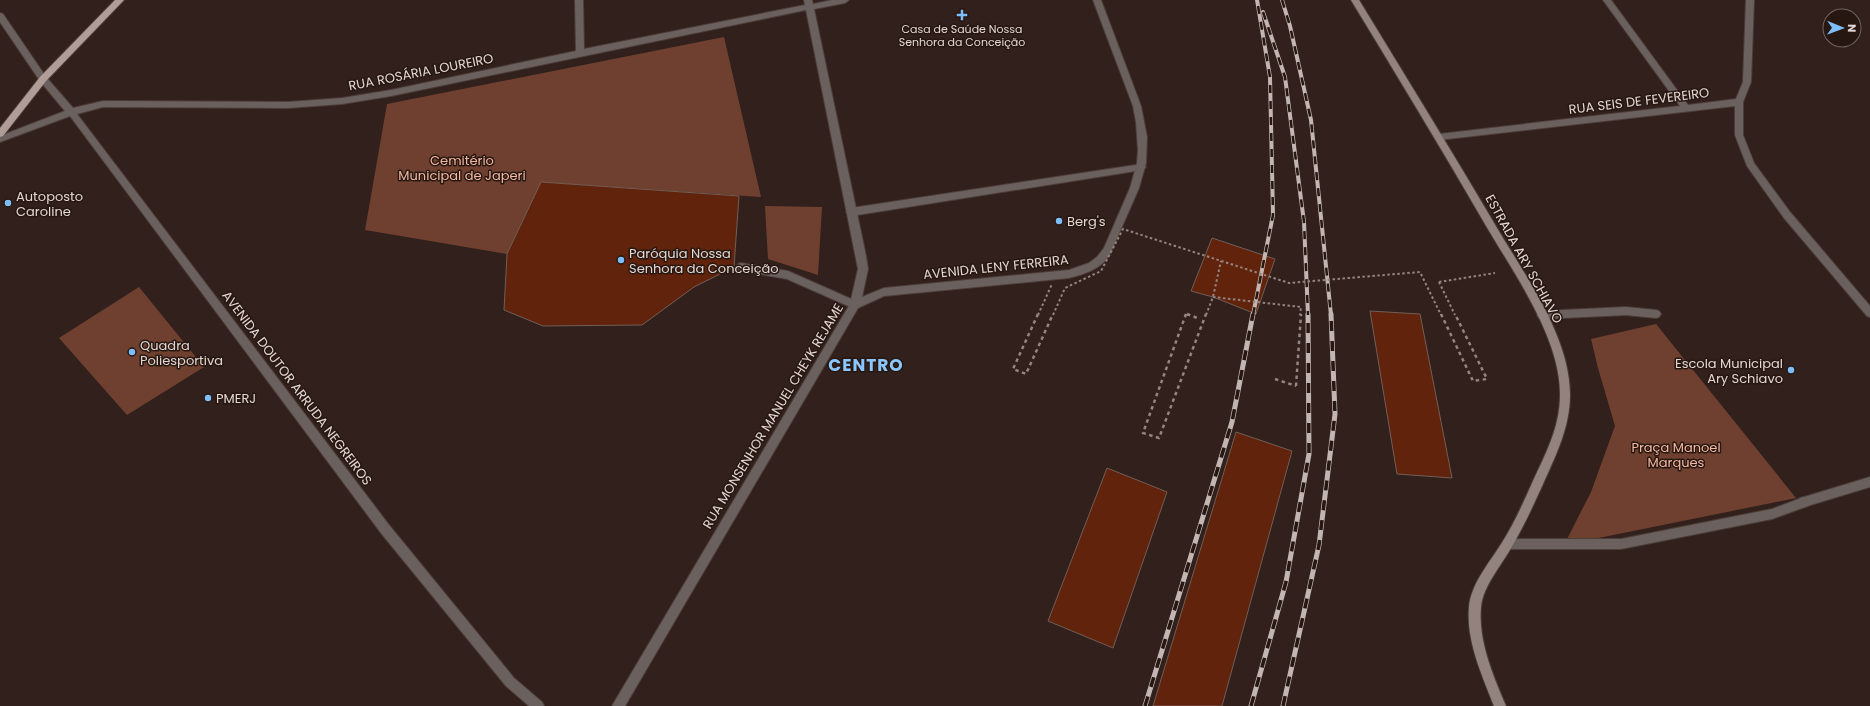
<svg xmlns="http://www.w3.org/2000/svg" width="1870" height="706" viewBox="0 0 1870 706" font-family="Poppins,sans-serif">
<rect width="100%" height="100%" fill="#31201b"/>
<g fill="#6f4030">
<path d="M 724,37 L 761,197 L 541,182 L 507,254 L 365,230 L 387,104 Z"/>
<path d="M 765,206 L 822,207 L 818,275 L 768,259 Z"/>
<path d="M 139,287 L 204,367 L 127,415 L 59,338 Z"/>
<path d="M 1656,324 L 1796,498 L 1564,545 L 1591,492 L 1615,426 L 1598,368 L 1591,339 Z"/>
</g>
<g fill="#61230b" stroke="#725e57">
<path d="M 541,182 L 739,196 L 734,267 L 694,287 L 642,325 L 543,326 L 504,310 L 507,254 Z"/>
<path d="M 1212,238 L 1275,259 L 1256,314 L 1213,297 L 1191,291 Z"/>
<path d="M 1370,311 L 1420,314 L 1452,478 L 1397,474 Z"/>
<path d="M 1236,432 L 1292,451 L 1222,706 L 1153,706 Z"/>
<path d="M 1107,468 L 1167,492 L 1113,648 L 1048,621 Z"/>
</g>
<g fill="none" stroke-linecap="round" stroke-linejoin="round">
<g stroke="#4d3d38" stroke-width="2">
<g id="service">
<path d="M 741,263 L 788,271 L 858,302 L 860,305 L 858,308 L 855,309 L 787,279 L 738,270 L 736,267 L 738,264 Z"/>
<path d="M 1626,307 L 1656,310 L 1659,311 L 1661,314 L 1659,317 L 1656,318 L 1626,315 L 1542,319 L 1539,318 L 1537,315 L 1539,312 L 1542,311 Z"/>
</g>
</g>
<g stroke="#4d3d38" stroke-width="2">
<g id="pedestrian">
<path d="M 1142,164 L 1146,167 L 1142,170 L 851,216 L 846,212 L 851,208 Z"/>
<path d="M 1804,497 L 1808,498 L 1809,502 L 1808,506 L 1772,519 L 1621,549 L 1508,549 L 1504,548 L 1502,544 L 1504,540 L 1508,539 L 1621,539 L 1772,509 Z"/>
</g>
</g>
<g stroke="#4d3d38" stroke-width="2">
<g id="minor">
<path d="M 575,0 L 583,0 L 584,49 L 805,5 L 804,0 L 812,0 L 813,4 L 832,0 L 849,0 L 845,3 L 814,9 L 866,256 L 868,269 L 862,297 L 884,288 L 1069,270 L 1089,263 L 1097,257 L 1104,248 L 1130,188 L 1137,163 L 1138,150 L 1136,122 L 1133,106 L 1093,0 L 1101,0 L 1141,106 L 1147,137 L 1146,163 L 1139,188 L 1110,254 C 1101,269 1085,274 1069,278 L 884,296 L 858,308 L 625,706 L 612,706 L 850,304 L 858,269 L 806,10 L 391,96 L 342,104 L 288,108 L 103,107 L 77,114 L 389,525 L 514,678 L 542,702 L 544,706 L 529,706 L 506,686 L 381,533 L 70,116 L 0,142 L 0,136 L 65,111 L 40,81 L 0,22 L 0,13 L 3,14 L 46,77 L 73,108 L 103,101 L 288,102 L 342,98 L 391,90 L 576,51 Z"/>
<path d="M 1603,0 L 1611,0 L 1688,105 L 1736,99 L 1743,82 L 1746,0 L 1754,0 L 1751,82 L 1743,102 L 1743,135 L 1754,163 L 1790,212 L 1870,306 L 1870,317 L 1867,316 L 1784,218 L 1747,166 L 1735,135 L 1735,106 L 1439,140 L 1436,139 L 1435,137 L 1436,135 L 1439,134 L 1680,106 Z"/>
<path d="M 1870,477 L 1870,487 L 1804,507 L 1800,506 L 1799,502 L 1800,498 L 1804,497 Z"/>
</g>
</g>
<g stroke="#4d3d38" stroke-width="2">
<path id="secondary" d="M 1351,0 L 1359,0 C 1404,74 1450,148 1494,223 C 1523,273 1570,335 1570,395 C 1570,427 1556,455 1543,484 C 1533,506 1523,528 1511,548 C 1501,566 1483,586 1481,607 C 1478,641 1493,675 1506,706 L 1494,706 C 1482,675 1466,641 1469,607 C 1471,583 1491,561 1503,541 C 1515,522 1524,501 1533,481 C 1546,453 1560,427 1560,395 C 1561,338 1513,272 1485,224 C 1441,148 1396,74 1351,0 Z"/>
</g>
<g stroke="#4d3d38" stroke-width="2">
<path id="primary" d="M 115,0 L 124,0 L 46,81 L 3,136 L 0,137 L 0,128 L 40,77 Z"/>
</g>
<g stroke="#938580" stroke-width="2" stroke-dasharray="2.5 2.5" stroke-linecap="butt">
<path d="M 1439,282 L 1495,273"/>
<path d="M 1186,315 L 1190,315"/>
<path d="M 1206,315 L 1213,297 L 1221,261"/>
</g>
<g stroke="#938580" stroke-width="2.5" stroke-dasharray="3.5 3.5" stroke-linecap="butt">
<path d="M 1186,314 L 1143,433 L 1159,438 L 1206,314"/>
<path d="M 1187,314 L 1200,319"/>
<path d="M 1275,379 L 1296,386"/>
</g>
<use href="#service" fill="#6a615e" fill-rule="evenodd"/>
<use href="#pedestrian" fill="#6a615e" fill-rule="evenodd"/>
<use href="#minor" fill="#6a615e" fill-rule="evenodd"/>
<use href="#secondary" fill="#92837e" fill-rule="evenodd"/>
<use href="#primary" fill="#b09d97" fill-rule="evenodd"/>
<g stroke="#c3b6b2" stroke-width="4">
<g id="rail-far1">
<path d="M 1282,0 L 1290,26 L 1311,120 L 1331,315"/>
<path d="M 1263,12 L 1285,77 L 1304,222 L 1308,315"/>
<path d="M 1253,315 L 1273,215 L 1270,77 L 1257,0"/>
</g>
</g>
<g stroke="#c3b6b2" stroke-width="5">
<g id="rail">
<path d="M 1145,706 L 1232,422 L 1253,314"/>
<path d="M 1251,706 L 1286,582 L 1309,454 L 1308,314"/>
<path d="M 1283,706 L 1319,545 L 1335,414 L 1331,314"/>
</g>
</g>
<use href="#rail-far1" stroke="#271711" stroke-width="2.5" stroke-dasharray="8" stroke-linecap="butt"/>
<use href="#rail" stroke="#271711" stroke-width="3.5" stroke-dasharray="10" stroke-linecap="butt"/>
<g stroke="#938580" stroke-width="2" stroke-dasharray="2.5 2.5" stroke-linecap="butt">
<path d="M 1439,282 L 1455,315"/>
<path d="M 1213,297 L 1301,307 L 1300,315"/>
<path d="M 1038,315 L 1052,284"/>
<path d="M 1053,315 L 1065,288 L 1101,271 L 1123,229 L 1289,283 L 1420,272 L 1441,315"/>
</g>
<g stroke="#938580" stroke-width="2.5" stroke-dasharray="3.5 3.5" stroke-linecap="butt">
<path d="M 1038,314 L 1013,369 L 1026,374 L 1053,314"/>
<path d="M 1441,314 L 1473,381 L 1487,379 L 1455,314"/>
<path d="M 1296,386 L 1301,314"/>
</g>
</g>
<g fill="#7dbef9" stroke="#271711" stroke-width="1.5">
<path d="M960 9h4v4h4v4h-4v4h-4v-4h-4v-4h4z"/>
<circle cx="8" cy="203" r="4"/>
<circle cx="1059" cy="221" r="4"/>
<circle cx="621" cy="260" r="4"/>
<circle cx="132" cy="352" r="4"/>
<circle cx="1791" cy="370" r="4"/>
<circle cx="208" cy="398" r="4"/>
</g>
<g text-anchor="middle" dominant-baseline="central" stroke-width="3" stroke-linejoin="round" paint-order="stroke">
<g font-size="11" fill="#e3d7d3" stroke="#271711">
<text x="962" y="29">Casa de Saúde Nossa<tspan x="962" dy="13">Senhora da Conceição</tspan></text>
</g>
<g font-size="13" fill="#e3d7d3" stroke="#271711">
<text transform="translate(421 72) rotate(-11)">RUA ROSÁRIA LOUREIRO</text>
<text transform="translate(1639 101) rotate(-7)">RUA SEIS DE FEVEREIRO</text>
<text transform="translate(1524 259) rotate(61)">ESTRADA ARY SCHIAVO</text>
<text transform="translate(996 267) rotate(-6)">AVENIDA LENY FERREIRA</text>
<text transform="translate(297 388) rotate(53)">AVENIDA DOUTOR ARRUDA NEGREIROS</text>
<text transform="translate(773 416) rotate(-59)">RUA MONSENHOR MANUEL CHEYK REJAME</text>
</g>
<g font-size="13" fill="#f4b8a3" stroke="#271711">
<text x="462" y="160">Cemitério<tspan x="462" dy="15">Municipal de Japeri</tspan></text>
<text x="1676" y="447">Praça Manoel<tspan x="1676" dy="15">Marques</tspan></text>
</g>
<g font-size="13" fill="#e3d7d3" stroke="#271711" text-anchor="start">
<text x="16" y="196">Autoposto<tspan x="16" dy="15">Caroline</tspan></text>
<text x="1067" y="221">Berg's</text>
<text x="629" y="253">Paróquia Nossa<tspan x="629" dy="15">Senhora da Conceição</tspan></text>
<text x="140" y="345">Quadra<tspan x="140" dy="15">Poliesportiva</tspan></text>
<text x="1783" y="363" text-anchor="end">Escola Municipal<tspan x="1783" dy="15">Ary Schiavo</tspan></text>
<text x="216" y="398">PMERJ</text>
</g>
<g font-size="17" font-weight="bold" letter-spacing="1" fill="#8bc7fe" stroke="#271711">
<text x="866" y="365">CENTRO</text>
</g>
</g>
<g transform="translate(1842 28) rotate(91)"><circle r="19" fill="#271711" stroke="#72645f"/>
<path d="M0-3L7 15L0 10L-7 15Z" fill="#7dbef9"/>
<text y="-6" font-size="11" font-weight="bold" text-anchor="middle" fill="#e3d7d3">N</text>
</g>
</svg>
